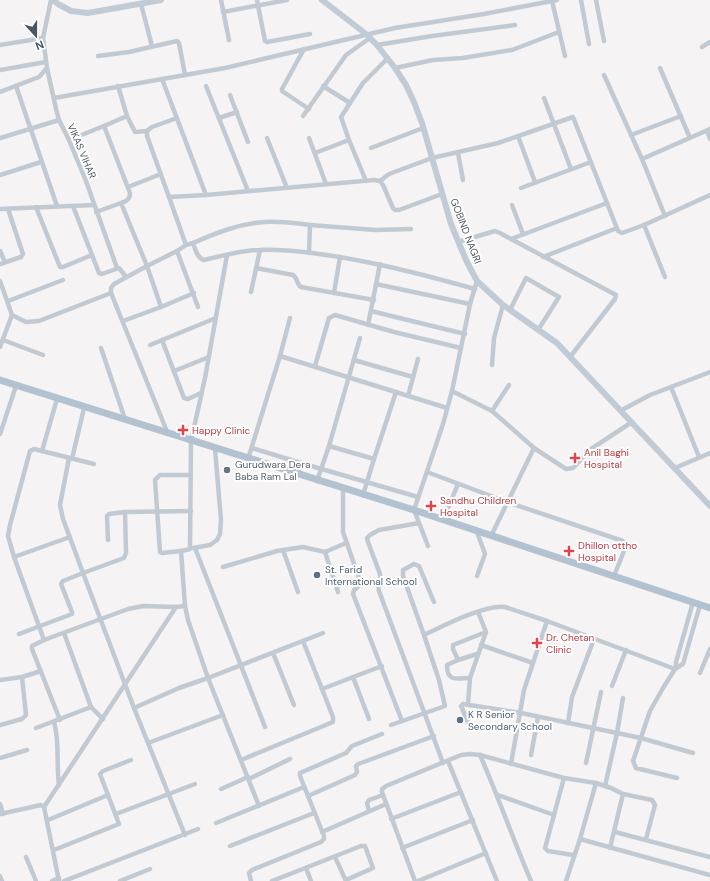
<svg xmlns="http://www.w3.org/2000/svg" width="710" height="881" viewBox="0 0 710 881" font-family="'DM Sans',sans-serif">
<rect width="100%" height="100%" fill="#f5f3f3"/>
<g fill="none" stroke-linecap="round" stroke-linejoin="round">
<g stroke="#c1cad2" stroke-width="4.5">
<path d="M 51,0 L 43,38 L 47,68 L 56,109 L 59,120 L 69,140 L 86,181 L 117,268"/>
<path d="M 221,0 L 229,40"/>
<path d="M 257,0 L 265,41 L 267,42 L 310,34"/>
<path d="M 581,0 L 589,44"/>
<path d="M 596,0 L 604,41"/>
<path d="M 552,1 L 565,56"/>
<path d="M 141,4 L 152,46"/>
<path d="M 223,12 L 287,0"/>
<path d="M 0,45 L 43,38"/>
<path d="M 377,45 L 432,36 L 515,25"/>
<path d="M 702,47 L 710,42"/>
<path d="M 304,49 L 282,89 L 282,91 L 309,109"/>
<path d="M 98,56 L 129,52 L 177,41 L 179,43 L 185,75"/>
<path d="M 395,68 L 433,60 L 463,58 L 512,50 L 559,32"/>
<path d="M 660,68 L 690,138"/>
<path d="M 0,70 L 46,62"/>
<path d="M 604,75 L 642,159"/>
<path d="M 162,79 L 206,195"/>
<path d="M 16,86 L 57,206"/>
<path d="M 206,86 L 248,191"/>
<path d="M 323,86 L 350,103"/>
<path d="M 0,92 L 39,77 L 47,68"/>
<path d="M 230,95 L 248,142"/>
<path d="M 54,98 L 225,68 L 395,28 L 484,14 L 557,0"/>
<path d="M 544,98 L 571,169"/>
<path d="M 127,116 L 135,132 L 147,131"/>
<path d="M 303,116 L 346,55 L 370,38"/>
<path d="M 177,118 L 152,127 L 147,131 L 147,136 L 169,197 L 206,195 L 374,180 L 380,181 L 383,185 L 393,208 L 395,210 L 399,210 L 442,194"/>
<path d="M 219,118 L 237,112"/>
<path d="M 104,126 L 127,116 L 118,86"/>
<path d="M 707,131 L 710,139"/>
<path d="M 631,135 L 681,116"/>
<path d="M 518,136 L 535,182"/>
<path d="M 0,138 L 59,120"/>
<path d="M 267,138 L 287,188"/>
<path d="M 309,138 L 326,184"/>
<path d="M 69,140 L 104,126 L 130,193 C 130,200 126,201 121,203"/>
<path d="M 371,148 L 423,128"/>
<path d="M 315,153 L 349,140"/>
<path d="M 458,153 L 463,180"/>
<path d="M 0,175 L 41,162"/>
<path d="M 366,181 L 349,140 L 341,117 L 363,83 L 388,58"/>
<path d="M 380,181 L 389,174 L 432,158 L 498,143 L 573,117 L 607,203"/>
<path d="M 128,187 L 161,174"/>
<path d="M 521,188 L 591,162"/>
<path d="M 512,205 L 523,234"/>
<path d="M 73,206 L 99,273 L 102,274 L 119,268 L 126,277"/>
<path d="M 36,207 L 60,267 L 63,267 L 92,255"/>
<path d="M 0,209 L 94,205"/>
<path d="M 96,212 L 121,203 L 147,266 L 161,307 L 123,321"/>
<path d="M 665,216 L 642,159 L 710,129"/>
<path d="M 310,225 L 376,230 L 411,229"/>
<path d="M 644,225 L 665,277"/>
<path d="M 511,239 L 616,295 L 615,299 L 570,357"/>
<path d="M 458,242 L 495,231 L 500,233 L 511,239 L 607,203 L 618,231 L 622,233 L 644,225 L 710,195"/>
<path d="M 193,243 C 216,233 238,224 264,222 C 279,221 295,223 310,225 L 309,253"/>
<path d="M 186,245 L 193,243 C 195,249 197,258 204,260 C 223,256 241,250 260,250 C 278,249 295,251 312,253 C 368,260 421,274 475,289"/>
<path d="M 0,251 L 5,262"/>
<path d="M 177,251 L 198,307"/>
<path d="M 543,257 L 617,228"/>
<path d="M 0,264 L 21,257 L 23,254 L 8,209"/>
<path d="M 256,268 L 293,275 C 298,278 296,284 301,287 L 374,300"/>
<path d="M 0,281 L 12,315 L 0,347"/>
<path d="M 376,284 L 470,304"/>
<path d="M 251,292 L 260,250"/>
<path d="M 111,293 L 168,434"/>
<path d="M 334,293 L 340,257"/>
<path d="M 8,301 L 63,280"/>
<path d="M 161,307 L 194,293"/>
<path d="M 510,310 L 526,278 L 559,297 L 538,330"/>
<path d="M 371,311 L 465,334"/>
<path d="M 12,315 L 26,322 L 39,321 L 111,293 L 111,288 L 114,284 L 147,266 L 177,251 L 186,245 L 169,197"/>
<path d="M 368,325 L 380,264"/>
<path d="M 3,340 L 43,355"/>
<path d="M 162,340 L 184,398 L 188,399 L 201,393"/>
<path d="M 150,345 L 216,318"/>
<path d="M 101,348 L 125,419"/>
<path d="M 280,356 L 447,408"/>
<path d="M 354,360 L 413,377"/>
<path d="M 492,365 L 494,338 L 503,305"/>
<path d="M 315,366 L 329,318 L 335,315 L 394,332 L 461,348"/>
<path d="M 174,371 L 209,357"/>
<path d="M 671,387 L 699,457"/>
<path d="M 452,391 L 492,411 L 534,448 L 566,469 L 573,468 L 591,449 L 632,422"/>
<path d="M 408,396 L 418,359"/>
<path d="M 492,411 L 509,385"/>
<path d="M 620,411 L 650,395 L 710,372"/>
<path d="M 0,434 L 16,386"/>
<path d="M 329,446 L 374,459"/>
<path d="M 252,448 L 301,463"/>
<path d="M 42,451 L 57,399"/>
<path d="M 69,458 L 60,505 L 63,519 L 83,573 L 124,558 L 126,553 L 125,512"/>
<path d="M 72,459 L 84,408"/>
<path d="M 248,459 L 280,356 L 290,318"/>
<path d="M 675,468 L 710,453"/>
<path d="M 427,472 L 507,502 L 623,541 L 626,543 L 626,546 L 614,576"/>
<path d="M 298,474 L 301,463 L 418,497"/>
<path d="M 317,481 L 329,446 L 360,338"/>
<path d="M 343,489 L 343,532 L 361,584 L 354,590 L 353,594 L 402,721"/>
<path d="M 363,495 L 374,459 L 396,392"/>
<path d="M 443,520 L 458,484"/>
<path d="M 419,523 L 379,530 L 370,535 L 367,538 L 368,542 L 380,574 C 381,581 377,583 379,591 L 443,763"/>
<path d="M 491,536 L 534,448"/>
<path d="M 70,537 L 14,557 L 8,536 L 10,525 L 30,451 L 34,449 L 94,464"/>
<path d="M 108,540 L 107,516 L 109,514 L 125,512 L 191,511"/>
<path d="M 428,546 L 414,510 L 443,424 L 452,391 L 470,304 L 477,281"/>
<path d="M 193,548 L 210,545 L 217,540 L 220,534 L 221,520 L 215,449"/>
<path d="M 195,548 L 265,727"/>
<path d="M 283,550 L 298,592"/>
<path d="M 181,551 L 162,553 L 160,552 L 155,480 L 160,475 L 191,475"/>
<path d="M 325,552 L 338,592"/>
<path d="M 14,557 L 44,640 L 128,609 L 143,606 L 176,607"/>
<path d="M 223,567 L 277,551 L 303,547 L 325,552 L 346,543"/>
<path d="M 477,576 L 485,554 L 477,532"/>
<path d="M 434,602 L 419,566 L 414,564 L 403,570 L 403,576 L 424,635 C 443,626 486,604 505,607 L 547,621 L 675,669"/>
<path d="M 185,606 L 188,620 L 208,678 L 259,806"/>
<path d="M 64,633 L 91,707 L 103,719"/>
<path d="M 19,634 L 72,614 L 72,612 L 61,584 L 63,581 L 83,573 L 134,708 L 185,835"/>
<path d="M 44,640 L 32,646 L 32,649 L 60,720"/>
<path d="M 303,641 L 322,689 L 382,666"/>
<path d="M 481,645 L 533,663"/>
<path d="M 273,653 L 294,705"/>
<path d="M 477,654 L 458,660 L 453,649 L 453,645 L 486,632"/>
<path d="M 458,660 L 447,665 C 447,683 457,678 470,678"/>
<path d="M 676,668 L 676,662 L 693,602"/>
<path d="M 700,673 L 710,649"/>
<path d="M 353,677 L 369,719"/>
<path d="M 0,680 L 22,677 L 41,671"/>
<path d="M 612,686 L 626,650"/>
<path d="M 468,704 L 470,678 L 486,632 L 478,612"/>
<path d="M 134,708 L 179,688 L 208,678 L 323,633"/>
<path d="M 54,722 C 60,742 56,764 59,785"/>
<path d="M 568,723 L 572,697 L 594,639"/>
<path d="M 0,725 L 22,719 L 26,715 L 22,677"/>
<path d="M 391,725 L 445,706 L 439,680 L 424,635"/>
<path d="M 470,727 L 461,706 L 463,704 L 521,713 L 641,738 L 693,753"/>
<path d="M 36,728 L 91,707"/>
<path d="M 148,743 L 223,715"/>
<path d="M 480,755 C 498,796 513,839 531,881"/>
<path d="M 531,755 L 538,717"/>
<path d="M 0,758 L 27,750"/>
<path d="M 241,760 L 333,722 L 333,717 L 322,689"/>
<path d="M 448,761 L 497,881"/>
<path d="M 586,763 L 601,692"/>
<path d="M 511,764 L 524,690 L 547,621"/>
<path d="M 564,778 L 545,848 L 548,851 L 573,855"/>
<path d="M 677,778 L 636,768 L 633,761 L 650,711 L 663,688 L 675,669 L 683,664 L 700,605"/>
<path d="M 249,779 L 290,759"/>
<path d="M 605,786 L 617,733 L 623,698"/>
<path d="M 221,789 L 248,777"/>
<path d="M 498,795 L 554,815"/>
<path d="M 308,796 L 355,775 L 357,772 L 356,766 L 358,764 L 434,736"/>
<path d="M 0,804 L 3,814"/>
<path d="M 44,807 L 176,607 L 185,606 L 181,551 L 190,549 L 191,441 L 205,378 L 227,255"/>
<path d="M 369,811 L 367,803 L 369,800 L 383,795"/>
<path d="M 0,814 L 41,805 L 44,807 L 59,881"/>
<path d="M 116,814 L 195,784"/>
<path d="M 391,819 L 461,792"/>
<path d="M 48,820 L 108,795"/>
<path d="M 216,823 L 304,787"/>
<path d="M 322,832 L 386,804"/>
<path d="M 615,832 L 710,857"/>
<path d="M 580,839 L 710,875"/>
<path d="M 230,846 L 314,813"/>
<path d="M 402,848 L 473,820"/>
<path d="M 610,848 L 623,794"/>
<path d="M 54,850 L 119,824 L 100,774 L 103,771 L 131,760"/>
<path d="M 26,857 L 36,881"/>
<path d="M 335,857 L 346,881"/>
<path d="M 306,868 L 311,881"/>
<path d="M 0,876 L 2,881"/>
<path d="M 52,881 L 59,878"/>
<path d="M 64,881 L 198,829"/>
<path d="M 120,881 L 150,869"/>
<path d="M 251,881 L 249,873 L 252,870 L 321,842 L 324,839 L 324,836 L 300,776 L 300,773 L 346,753 L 352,746 L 382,734"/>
<path d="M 272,881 L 361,846 L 365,846 L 373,868 L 346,880"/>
<path d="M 415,881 L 382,792 L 382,789 L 386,786 L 461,755 L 470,754 L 480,755 L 564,778 L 596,783 L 611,788 L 623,794 L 652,800 L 655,805 L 646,839"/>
<path d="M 418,881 L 486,853"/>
<path d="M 566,881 L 580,839 L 596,783"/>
</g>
<g stroke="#c1cbd6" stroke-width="6">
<path d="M 53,0 L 58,4 L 71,11 L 88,13 L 161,0"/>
<path d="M 322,0 L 366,34 L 377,45 L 395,68 L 406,85 L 414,102 L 422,123 L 451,224 L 466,260 L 477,281 L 503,305 L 557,343 L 710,506"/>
</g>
<path stroke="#b3c2d1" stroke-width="7" d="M 0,380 L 414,510 L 710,608"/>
</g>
<g fill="#e0444e" stroke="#fff" stroke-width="1.5">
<path d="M181 424h4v4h4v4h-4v4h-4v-4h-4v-4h4z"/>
<path d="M573 452h4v4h4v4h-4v4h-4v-4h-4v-4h4z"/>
<path d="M429 500h4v4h4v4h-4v4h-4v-4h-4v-4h4z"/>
<path d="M567 545h4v4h4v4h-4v4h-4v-4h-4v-4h4z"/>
<path d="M535 637h4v4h4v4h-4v4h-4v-4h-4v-4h4z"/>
</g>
<circle fill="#6b7280" stroke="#fff" stroke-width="1.5" cx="227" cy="470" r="4"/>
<g fill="#5c6f8a" stroke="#fff" stroke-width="1.5">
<circle cx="317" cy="575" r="4"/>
<circle cx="460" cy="720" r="4"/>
</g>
<g text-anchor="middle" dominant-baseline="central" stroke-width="4" stroke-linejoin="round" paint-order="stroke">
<g font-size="10" fill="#4a5661" stroke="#fff">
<text transform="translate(82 151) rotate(67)">VIKAS VIHAR</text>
<text transform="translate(466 231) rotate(69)">GOBIND NAGRI</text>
</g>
<g font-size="10" fill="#be3a42" stroke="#fff" text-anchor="start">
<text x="192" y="430">Happy Clinic</text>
<text x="584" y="452">Anil Baghi<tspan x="584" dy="12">Hospital</tspan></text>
<text x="440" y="500">Sandhu Children<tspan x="440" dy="12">Hospital</tspan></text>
<text x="578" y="545">Dhillon ottho<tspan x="578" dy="12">Hospital</tspan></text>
<text x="546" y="637">Dr. Chetan<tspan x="546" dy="12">Clinic</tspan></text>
</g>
<g font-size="10" fill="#5b616d" stroke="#fff" text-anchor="start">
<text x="235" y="464">Gurudwara Dera<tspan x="235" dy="12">Baba Ram Lal</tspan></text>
</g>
<g font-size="10" fill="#4e5e75" stroke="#fff" text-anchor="start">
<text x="325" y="569">St. Farid<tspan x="325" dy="12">International School</tspan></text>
<text x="468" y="714">K R Senior<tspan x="468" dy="12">Secondary School</tspan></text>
</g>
</g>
<g transform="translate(36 36) rotate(159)" stroke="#ffffff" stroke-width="3" paint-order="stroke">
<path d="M0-3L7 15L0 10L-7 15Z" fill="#4a5661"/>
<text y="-6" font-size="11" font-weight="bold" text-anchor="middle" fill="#4a5661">N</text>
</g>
</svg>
